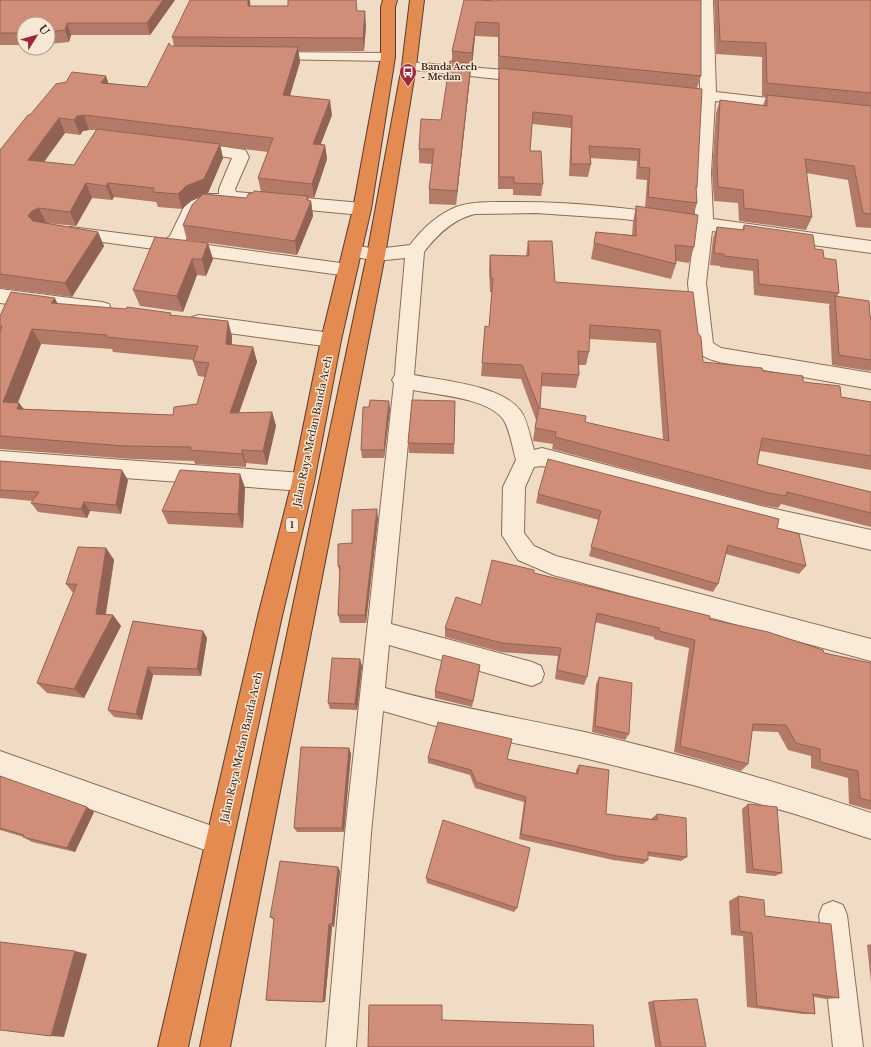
<svg xmlns="http://www.w3.org/2000/svg" width="871" height="1047" font-family="'Libre Baskerville',serif">
	<style>
		.lines { fill: none; stroke-linecap: round; stroke-linejoin: round }
		.minor-casing { stroke: #8c6c59; stroke-width: 2 }
		.highway-casing { stroke: #5a3b2e; stroke-width: 2 }
		.minor { fill: #faead8; fill-rule: evenodd }
		.highway { fill: #e38b51; fill-rule: evenodd }
		.wall { fill: #b37a67; fill-rule: evenodd }
		.shaded-wall { fill: #926354 }
		.building { fill: #d08e78; stroke: #926354; fill-rule: evenodd }
		.labels { text-anchor: middle; stroke-width: 3; stroke-linejoin: round; paint-order: stroke }
		.far-poi-label { font-size: 9px; font-weight: bold; fill: #3b271e; stroke: #f7e7d4; text-anchor: start }
		.shield { fill: #f7e7d4; stroke: #736155; stroke-width: 1 }
		.shield-label { font-size: 9px; font-weight: bold; fill: #3b271e }
		.street-label { font-size: 10px; fill: #3b271e; stroke: #f7e7d4 }
	</style>
	<rect width="100%" height="100%" fill="#f0dcc4"/>
	<g class="lines">
		<g class="minor-casing">
			<path id="minor" d="M699 0H713L716 92 794 101 800 103 802 106 800 109 794 111 715 101 711 173 713 219 871 241V253L712 231 706 283 713 343 721 348 871 373V389L719 362C708 359 700 356 694 346L688 283 695 229 624 219 536 213 475 214C453 219 437 235 424 252L414 375C445 381 500 385 520 410 528 420 530 438 534 450L542 448 761 506 871 530V550L761 524 542 466 534 467 525 487 524 533 534 546 556 556 871 639V661L553 575 518 560 502 535 503 487 516 460C513 449 509 427 503 419 487 398 438 395 413 390L391 624 532 662 541 666 544 674 541 682 532 686 389 645 385 688C449 706 515 717 580 731 678 753 775 781 871 813V839L795 814 693 785 580 757 439 727 383 711 371 833 356 1047H326L345 833 394 383 392 380 395 375 396 360 405 258 376 261 347 255 344 251 347 247 353 245 376 249 410 245C422 229 437 215 456 207 473 201 492 202 510 202 572 201 634 209 695 217V173L700 99 690 97 687 94 690 91 700 90Z
				M270 52 388 53 393 54 395 57 393 60 388 61 265 59 263 56 265 53Z
				M409 62 527 72 532 74 535 77 532 80 527 82 404 69 402 66 404 63Z
				M192 142 245 150 249 157 235 189 236 192 362 203 368 205 371 209 368 213 362 215 232 203 223 199 221 202 199 210 185 242 348 264 354 265 357 270 354 275 348 276 180 253 173 250 169 251 65 237 62 233 65 229 71 227 166 239 170 236 186 203 209 194H219V189L232 158 186 151 184 147 186 143Z
				M0 289 102 302 109 304 111 309 109 314 102 316 0 303Z
				M199 315 331 333 338 335 341 340 338 345 331 347 199 329 192 327 190 322 192 317Z
				M0 451 303 473 311 476 314 482 311 488 303 491 0 469Z
				M0 751 229 832 232 842 229 852 219 855 0 777Z
				M833 901 843 905 847 915 863 1047H833L819 915 823 905Z"/>
		</g>
		<g class="highway-casing">
			<path id="highway" d="M383 0H397L395 7V57L371 209 341 340 314 482 282 616 188 1047H158L258 616 292 482 321 340 353 209 381 57V7Z
				M410 0H424L416 66 385 255 230 1047H200L367 255 402 66Z"/>
		</g>
		<use href="#minor" class="minor"/>
		<use href="#highway" class="highway"/>
	</g>
	<path class="wall" d="M0 0H175L150 35H71L69 42 48 44V24H24V45H0Z
		M250 0V6L357 11 366 25 364 51H298L300 62 290 95 332 115 321 144 325 145 327 159 314 198H308L309 201H311L313 216 297 255 187 240 183 225 201 196 191 201 182 209 158 207 156 202 114 197 112 200 92 198 76 226 46 223H45L98 232 104 246 72 297 0 288V150L30 115 106 76 108 83 147 87 171 46H174L172 37ZM89 130H96L74 165 44 162 65 133 80 135 83 131ZM220 146 268 152 258 178 261 192 253 193 246 198 205 194 208 193 223 158Z
		M478 0 497 1V0H701V76L697 88V187L696 190 697 203 694 214V247L689 263 676 261V264L671 279 591 259 596 232 632 235 633 222 636 206 645 208 647 180 636 179 637 161 590 158 591 164 588 177 569 176 571 128 532 124 530 151 543 184 541 196 513 195V189H498V81L499 69H498V37L475 36 472 67H471L470 78 456 205 429 204V189L432 164 419 163V149L441 120 452 61V51Z
		M714 0H871V228L856 227 848 180 806 173 812 217 806 230 739 221 738 203 714 201 712 173 716 113 720 100 763 105 766 97 762 96V57L716 54Z
		M744 225 815 249 824 258 839 293 837 296 871 317V370L870 371 832 365 829 306 830 304 754 295 753 271 720 267V266L710 265 713 238 717 227 742 230Z
		M155 237 213 259 206 276 197 275 183 312 140 306 133 290Z
		M528 241 555 282 698 333 703 362 763 371 803 382 841 397 871 402V470L760 451 757 464 871 492V527L781 504 778 508 761 505 552 449 553 444 533 441 536 420 521 379 481 376 485 326 489 327 492 292H490L489 269 490 255 526 256ZM589 339 656 343 663 440 585 422 540 408 541 386 576 388 579 375V365H586L589 352Z
		M58 304 172 316 232 336V345L253 347 257 362 239 413 272 412 276 426 267 465 246 463V467L195 464 194 461 132 459 0 449V316ZM41 344 112 349 113 352 193 360V361L198 376 205 377 197 404 173 415 24 409 19 403H18Z
		M455 401 454 454 409 453 408 443Z
		M390 409 384 458H362L361 450Z
		M0 461 128 480 121 514 90 511 87 518 38 512 31 503 33 501 0 498Z
		M240 474 245 488 243 528 168 524 162 511Z
		M538 494 777 528 806 566 799 574 726 554 718 584 713 592 589 556 599 520 536 503Z
		M378 518 366 623H340L338 615 340 574 338 566 352 543Z
		M106 548 114 560 106 614 113 615 121 626 84 698 47 693 37 683 73 593 66 584Z
		M534 573 709 619 824 653 871 663V810L849 804 848 778 811 768V756L788 750 778 732 752 731 748 764 741 771 674 752 689 648 654 639V637L595 622 587 677 584 685 555 679 558 656 501 652 445 637V628L481 605Z
		M133 621 203 631 207 638 201 676 153 675 142 720 114 717 108 710Z
		M480 665 479 672 472 707 435 698V691Z
		M362 666 357 710 330 709 328 703Z
		M599 677 629 734 625 740 592 732 596 684Z
		M349 748 351 754 344 832H297L294 828Z
		M428 758 507 759 576 774V770L579 765 606 814 652 820V818L657 814 687 857 681 861 648 856V860L643 864 613 860 519 839 524 802 475 788 470 775 428 763Z
		M0 776 94 812 75 852 32 842 23 837H24L0 830Z
		M748 804 782 873 775 876 746 873 742 809Z
		M340 871 334 927H332L325 1002 269 1001 266 1000 274 920 270 917Z
		M426 878 517 908 514 912 427 883Z
		M738 896 765 916 839 998 826 999 814 997 815 1014H803L747 1007 743 936 731 935 729 901Z
		M871 944V983L867 945Z
		M653 1001 706 1047H655L648 1002Z"/>
	<path class="shaded-wall" d="M163 0H175L150 35 147 23Z
		M248 0H250L251 20 248 6Z
		M365 11 366 25 364 51 363 38Z
		M476 22 475 36 472 67V53Z
		M67 23 71 35 69 42 65 30Z
		M298 47 300 62 286 109 283 95Z
		M471 63 470 78 456 205 457 191Z
		M106 76 111 91 101 83Z
		M330 100 332 115 315 158 313 144Z
		M84 115 89 130 83 131 80 135 74 120 77 116Z
		M59 118 65 133 35 174 28 160Z
		M220 144 223 158 208 193 191 201 182 209 178 194Z
		M325 145 327 159 314 198 312 184Z
		M86 183 92 198 76 226 70 212Z
		M108 183 114 197 112 200 106 186Z
		M308 196 309 205 311 201 313 216 297 255 295 241Z
		M39 208 46 223 39 225 36 230 28 216 32 211Z
		M98 232 104 246 72 297 65 283Z
		M208 243 213 259 206 276 202 259Z
		M192 259 197 275 183 312 177 296Z
		M55 298 62 313 51 303Z
		M228 321 232 336 231 359 226 344Z
		M32 329 41 344 12 416 3 402Z
		M253 347 257 362 234 427 230 413Z
		M389 401 390 409 384 458V450Z
		M19 403 29 417 17 409Z
		M272 412 276 426 267 465 263 451Z
		M242 450 246 463V467L242 454Z
		M122 470 128 480 121 514 116 505Z
		M240 474 245 488 243 528 238 514Z
		M84 502 90 511 87 518 81 509Z
		M377 509 378 518 366 623 365 615Z
		M106 548 114 560 104 624 96 614Z
		M113 615 121 626 84 698 74 689Z
		M203 631 207 638 201 676 197 669Z
		M360 659 362 666 357 710 355 704Z
		M480 665 479 672 472 707 473 701Z
		M148 667 153 675 142 720 136 714Z
		M349 748 351 754 344 832 342 828Z
		M87 807 94 812 75 852 67 848Z
		M338 867 340 871 334 927 332 924Z
		M329 924 332 927 325 1002H323Z
		M75 951 87 954 64 1037 51 1036Z"/>
	<path class="building" d="M0 0H163L147 23H67L65 30 48 32V24H24V33H0Z
		M190 0H248V6H288V0H356L357 11H365L363 38 172 37Z
		M464 0H478L497 1V0H701V76L499 56V23L476 22 472 53 452 51Z
		M718 0H871V93L767 83 766 43 720 41Z
		M169 43 171 46 298 47 283 95 330 100 313 144 325 145 312 184 258 178 273 138 84 115 77 116 74 120 59 118 28 160 74 165 97 129 220 144 204 179 186 186 178 194 153 192 154 188 108 183 106 186 86 183 70 212 39 208 32 211 28 216 33 221 98 232 65 283 0 274V150L28 115H30L56 84 66 82 72 72 106 76 101 83 147 87Z
		M450 61 471 63 457 191 429 189 434 149H419L421 119 441 120Z
		M499 68 702 89 697 187 696 186 697 203 648 197 650 168 639 167 640 149 589 146 591 164H571L572 116 533 112 530 151H541L543 184 514 183V177H499Z
		M767 95 871 106V214L863 213 854 166 805 159 812 217 744 208 743 190 718 187 717 160 720 100 767 106Z
		M254 191 308 196 307 200 311 201 295 241 183 225 192 205 203 194 246 198 249 193H253Z
		M636 206 698 215 694 247 675 245 676 264 594 243 596 232 636 236Z
		M744 225 813 235 815 249 823 250 824 258 836 260 839 293 759 284 758 260 724 256V254L714 253 717 227 744 230Z
		M155 237 208 243 202 259H192L177 296 133 290Z
		M528 241H552L555 282 693 292 698 333 701 337 703 362 762 368 763 371 803 376V382L840 386 841 397 871 402V456L762 438 757 464 871 492V513L787 492 786 496 769 493 555 437 556 432 535 428 539 408 522 365 482 363 485 326 489 327 493 278H491L490 255 529 256ZM590 325 660 330 669 441 585 422 586 416 540 408 542 373 579 375 578 351 589 352Z
		M11 292 55 298 51 303 126 309 127 307 171 313 170 315 228 321 226 344 253 347 230 413 272 412 263 451 242 450V454L190 450 191 447 124 446 0 436V332L2 326H0V316ZM32 329 107 335 106 337 198 346 193 361 209 363 197 404 174 407 173 415 17 409 19 403 3 402Z
		M835 296 869 301 870 317H871V360L839 355Z
		M370 400 389 401 384 450H361L363 407H369Z
		M412 400 455 401 454 444 408 443Z
		M548 459 779 519 777 528 799 534 806 566 728 545 718 584 591 547 601 511 538 494Z
		M0 461 122 470 116 505 84 502 81 509 31 503 39 492 0 490Z
		M180 470 240 474 238 514 162 511Z
		M377 509 365 615H338L340 566H338V544L352 543V510Z
		M78 547 106 548 96 614 113 615 74 689 37 683 77 584H66Z
		M492 560 534 570V573L710 616 709 619 768 632 823 650 824 653 871 663V801L860 798 858 771 820 762V749L796 743 786 725 753 724 748 764 680 746 695 640 659 631V628L597 613 587 677 557 670 561 648 502 643 445 628 456 597 481 605Z
		M133 621 203 631 197 669 148 667 136 714 108 710Z
		M443 655 480 665 473 701 435 691Z
		M332 658 360 659 355 704 328 703Z
		M599 677 632 683 629 734 595 726Z
		M438 722 512 739 507 759 578 774 579 765 609 770 606 814 657 820V814L686 818 687 857 648 852V860L617 856 521 834 526 797 476 782 471 770 428 758Z
		M301 747 349 748 342 828H294Z
		M0 776 87 807 67 848 23 837 24 835 0 828Z
		M748 804 777 807 782 873 753 869Z
		M443 820 530 848 517 908 426 878Z
		M280 861 338 867 332 924H329L323 1002 266 1000 274 918 270 917Z
		M738 896 764 900 765 916 831 924 839 998 813 994 815 1014 757 1006 752 933 740 931Z
		M0 942 75 951 51 1036 0 1030Z
		M697 999 706 1047H661L653 1001Z
		M369 1005H442V1020L593 1025 594 1047H368Z"/>
	<defs>
		<g id="bus-pin" transform="scale(0.9)"><path d="M0 17L-7.5 6A9.5 9.5 0 1 1 7.5 6Z" fill="#9e263a" stroke="#f7e7d4"/><path d="M-5-6H5V4H4V6H2V4H-2V6H-4V4H-5ZM-3.5-4V0h7V-4ZM-3.5 1.2v1.5H-2V1.2ZM2 1.2v1.5H3.5V1.2Z" fill="#fff"/></g>
	</defs>
	<g fill-rule="evenodd">
		<use href="#bus-pin" x="408" y="72"/>
	</g>
	<g class="labels">
		<g class="far-poi-label">
			<text x="421" y="70">Banda Aceh<tspan x="421" dy="10">- Medan</tspan></text>
		</g>
		<rect class="shield" x="286" y="518" width="12" height="14" rx="3"/>
		<g class="shield-label">
			<text x="292" y="528">1</text>
		</g>
		<g class="street-label">
			<text transform="translate(312 431) rotate(-78)" y="4">Jalan Raya Medan Banda Aceh</text>
			<text transform="translate(241 747) rotate(-77)" y="4">Jalan Raya Medan Banda Aceh</text>
		</g>
	</g>
	<g transform="translate(36 36) rotate(53)"><circle r="19" fill="#f7e7d4" stroke="#ac9a8b"/>
	<path d="M0-3L7 15L0 10L-7 15Z" fill="#9e263a"/>
	<text y="-6" font-size="11" font-weight="bold" text-anchor="middle" fill="#3b271e">U</text>
	</g>
</svg>
